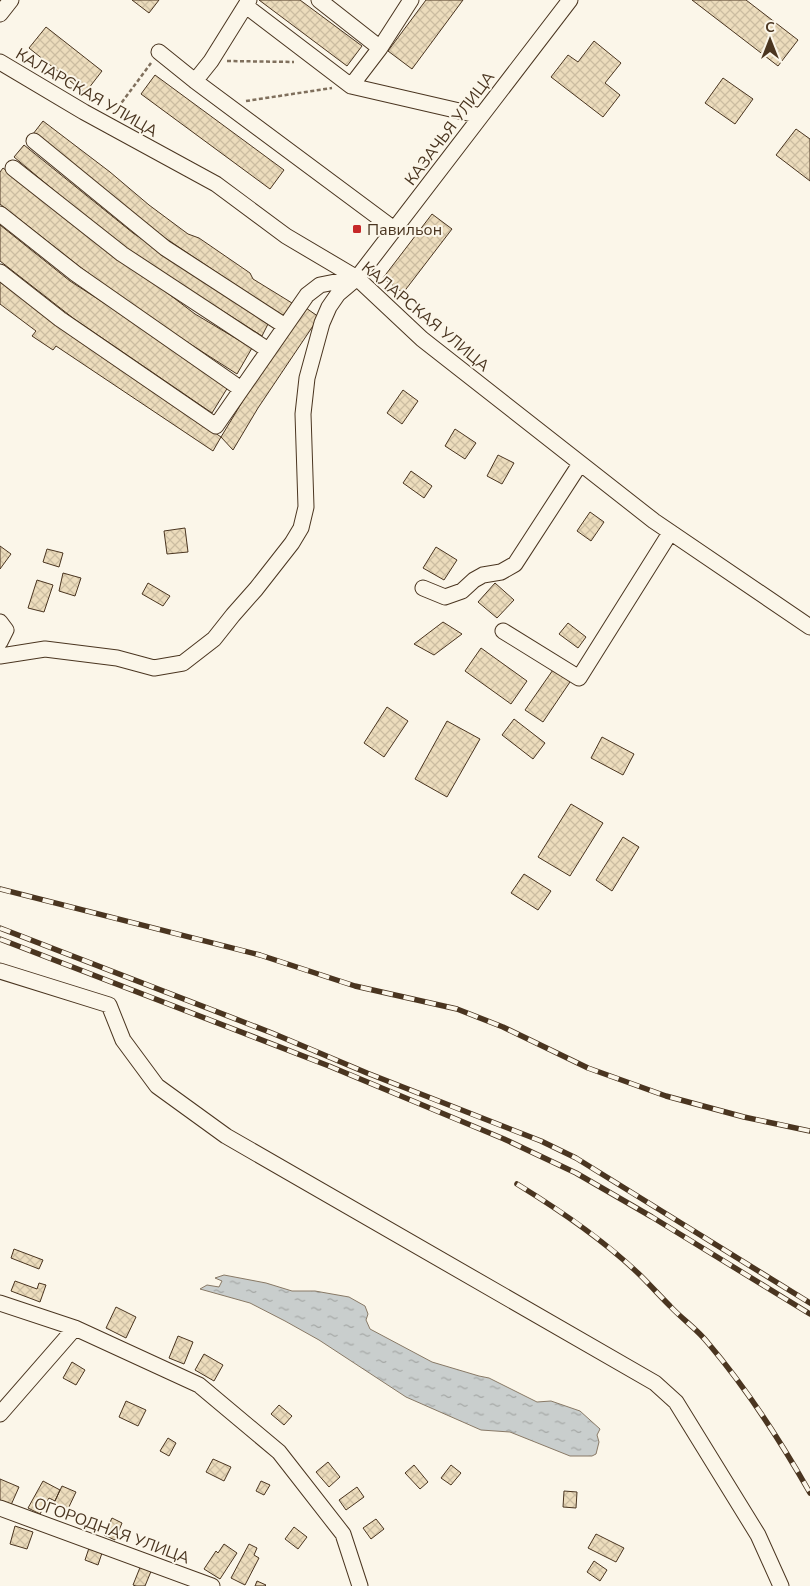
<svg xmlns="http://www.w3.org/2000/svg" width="810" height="1586" font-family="'Nunito Sans',sans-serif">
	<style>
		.water { fill: url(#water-ripples); stroke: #887966 }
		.building { fill: url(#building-cross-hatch); stroke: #4a3520 }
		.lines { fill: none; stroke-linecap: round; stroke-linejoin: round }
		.minor-casing { stroke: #4a3520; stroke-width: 17 }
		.path { stroke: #7f6f5c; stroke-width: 2.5; stroke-dasharray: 4 2.5; stroke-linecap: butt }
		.minor { stroke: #fbf6e9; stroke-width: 15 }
		.rail-casing { stroke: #4a3520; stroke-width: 5.5 }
		.rail { stroke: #fbf6e9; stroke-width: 4; stroke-dasharray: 11; stroke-linecap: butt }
		.poi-dot { fill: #c62828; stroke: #fbf6e9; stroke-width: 2 }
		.labels { text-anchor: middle; stroke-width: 4; stroke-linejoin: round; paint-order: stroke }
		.street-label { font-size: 16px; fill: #4a3520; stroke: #fbf6e9 }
		.poi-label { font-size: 16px; fill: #4a3520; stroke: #fbf6e9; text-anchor: start }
	</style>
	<defs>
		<pattern id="water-ripples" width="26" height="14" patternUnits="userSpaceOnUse" patternTransform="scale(1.25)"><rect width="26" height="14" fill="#c9cecd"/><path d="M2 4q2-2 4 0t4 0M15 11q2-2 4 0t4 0" fill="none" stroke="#a5a8a6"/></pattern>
		<pattern id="building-cross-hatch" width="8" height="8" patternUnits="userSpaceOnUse" patternTransform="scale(1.25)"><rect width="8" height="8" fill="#ecdcbc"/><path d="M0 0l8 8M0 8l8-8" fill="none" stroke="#ccbda1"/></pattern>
	</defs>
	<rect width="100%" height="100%" fill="#fbf6e9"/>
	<path class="water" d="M224 1275 266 1283 292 1291H315L349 1297 365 1306 368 1314 366 1320 370 1329 432 1362 479 1376 489 1378 537 1402 551 1401 580 1411 600 1429 597 1435 599 1442 596 1454 592 1456H570L510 1432 481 1430 406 1397 319 1340 285 1321 250 1303 200 1289 207 1285 219 1287 222 1281 215 1278Z"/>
	<path class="building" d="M132 0H159L149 13Z
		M259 0H300L362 46 347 66Z
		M426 0H463L412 69 388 51Z
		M692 0H746L798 40 778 66Z
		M46 27 102 71 85 93 29 48Z
		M594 41 621 63 605 83 620 95 603 117 551 77 568 55 578 62Z
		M155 75 284 170 270 189 141 94Z
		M723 78 753 99 735 124 705 103Z
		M43 121 110 172 149 205 188 234 199 238 250 273 253 279 292 303 284 317 165 238 33 134Z
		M796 129 810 139V181L776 155Z
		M24 145 133 233 269 322 262 336 122 247 14 157Z
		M3 168 195 314 252 348 237 374 148 317 80 267 0 204V172Z
		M432 214 452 229 403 293 383 278Z
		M0 225 70 281 155 336 228 387 212 413 73 318 0 261Z
		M0 282 53 322 221 437 213 451 56 346 53 350 32 336 36 331 0 304Z
		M306 308 319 317 258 408 233 450 221 437 250 389Z
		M403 390 418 401 402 424 387 413Z
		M455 429 476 443 465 459 445 446Z
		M498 455 514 463 502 484 487 476Z
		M411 471 432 486 424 498 403 483Z
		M590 512 604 522 591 541 577 531Z
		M185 528 188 552 167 554 164 531Z
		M0 546 11 554 0 569Z
		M436 547 457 560 444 580 423 568Z
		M47 549 63 553 59 567 43 562Z
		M63 573 81 578 75 596 59 591Z
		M37 580 53 585 44 612 28 608Z
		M148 583 170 596 163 606 142 594Z
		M495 583 514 600 497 618 478 602Z
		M443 622 462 634 434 655 414 644Z
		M568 623 586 637 578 648 559 634Z
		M481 648 527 681 511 704 465 671Z
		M555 667 572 679 543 722 525 710Z
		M387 707 408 721 384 757 364 743Z
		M514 719 545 743 533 759 502 735Z
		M447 721 480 739 447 797 415 779Z
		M602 737 634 754 623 775 591 758Z
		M571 804 603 823 570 876 538 857Z
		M623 837 639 847 612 891 596 880Z
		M524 874 551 891 538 910 511 893Z
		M14 1249 43 1260 39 1269 11 1258Z
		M15 1281 37 1289 39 1283 46 1285 40 1302 11 1291Z
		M116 1307 136 1317 126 1338 106 1328Z
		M178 1336 193 1342 184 1364 169 1358Z
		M204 1354 223 1365 214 1381 195 1370Z
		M72 1362 85 1370 76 1385 63 1378Z
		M126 1401 146 1410 138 1426 119 1417Z
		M279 1405 292 1416 284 1425 271 1414Z
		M168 1438 176 1443 169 1456 160 1451Z
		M213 1459 231 1467 224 1481 206 1472Z
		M328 1462 340 1477 329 1487 316 1472Z
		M414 1465 428 1482 420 1489 405 1473Z
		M451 1465 461 1473 451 1485 441 1478Z
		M0 1479 19 1487 11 1505 0 1501Z
		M43 1481 60 1490 55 1501 49 1498 40 1514 28 1508Z
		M261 1481 270 1485 264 1495 256 1491Z
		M62 1486 76 1492 67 1511 53 1505Z
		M357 1487 364 1497 346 1510 339 1500Z
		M564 1491 577 1492 576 1508 563 1507Z
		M112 1518 122 1523 115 1540 104 1535Z
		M376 1519 384 1529 371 1539 363 1528Z
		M15 1526 33 1532 27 1549 10 1544Z
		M294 1527 307 1537 298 1549 285 1539Z
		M596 1534 624 1548 616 1562 588 1548Z
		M224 1544 237 1553 220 1579 204 1569 216 1551 218 1553Z
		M249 1544 257 1548 254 1555 259 1558 245 1585 231 1578Z
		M89 1548 102 1553 98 1565 85 1560Z
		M594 1561 607 1570 600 1581 587 1572Z
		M141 1565 152 1569 145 1586H136L133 1585Z
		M257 1581 266 1585 265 1586H255Z"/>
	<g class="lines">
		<g class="minor-casing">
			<path id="minor" d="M319 0 380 48 351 86
				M246 6 351 86 481 116
				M0 14 11 0
				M380 48 411 0
				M159 52 195 81 394 229
				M0 62 84 112 216 184 286 236 357 278 422 339 654 521 810 627
				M195 81 211 61 249 0
				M34 141 165 248 285 326
				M13 168 122 254 268 350
				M0 214 76 274 241 389
				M0 272 60 319 216 426 307 295 320 285 355 278
				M423 588 445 597 462 591 474 580 483 575 501 572 515 564 580 464
				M0 622 6 630 0 642
				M503 631 579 678 670 533
				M0 656 45 649 117 658 154 668 183 663 214 639 233 615 256 589 292 543 301 528 306 507 303 414 307 378 322 323 329 307 338 294 357 278 570 0
				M0 971 109 1005 123 1040 157 1086 226 1136 655 1383 676 1402 758 1535 781 1586
				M0 1303 75 1328 199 1385 279 1452 343 1534 360 1586
				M0 1414 75 1328
				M0 1508 212 1586"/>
		</g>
		<path class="path" d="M227 61 294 62
			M246 101 332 88
			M114 113 151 63"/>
		<use href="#minor" class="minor"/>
		<g class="rail-casing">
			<path id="rail" d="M0 889 260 955 355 986 457 1009 503 1027 588 1068 666 1096 744 1117 810 1131
				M0 928 272 1033 367 1073 541 1141 576 1158 810 1303
				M0 939 329 1066 504 1139 576 1173 652 1217 810 1314
				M517 1184C561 1211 604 1240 641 1276 651 1286 660 1296 670 1306 682 1319 697 1329 708 1343 747 1389 780 1440 810 1493"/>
		</g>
		<use href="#rail" class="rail"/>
	</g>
	<rect class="poi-dot" x="352" y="224" width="10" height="10" rx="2.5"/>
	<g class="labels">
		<g class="street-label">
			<text transform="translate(87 92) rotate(30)" y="6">КАЛАРСКАЯ УЛИЦА</text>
			<text transform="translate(449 128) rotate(-53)" y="6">КАЗАЧЬЯ УЛИЦА</text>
			<text transform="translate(426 316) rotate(40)" y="6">КАЛАРСКАЯ УЛИЦА</text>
			<text transform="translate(112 1530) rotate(20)" y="6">ОГОРОДНАЯ УЛИЦА</text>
		</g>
		<g class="poi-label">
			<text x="367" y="235">Павильон</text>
		</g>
	</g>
	<g transform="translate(770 40)" stroke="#fbf6e9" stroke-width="4" paint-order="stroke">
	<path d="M0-4L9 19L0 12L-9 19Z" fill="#4a3520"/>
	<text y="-8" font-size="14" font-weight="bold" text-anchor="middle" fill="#4a3520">С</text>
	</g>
</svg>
